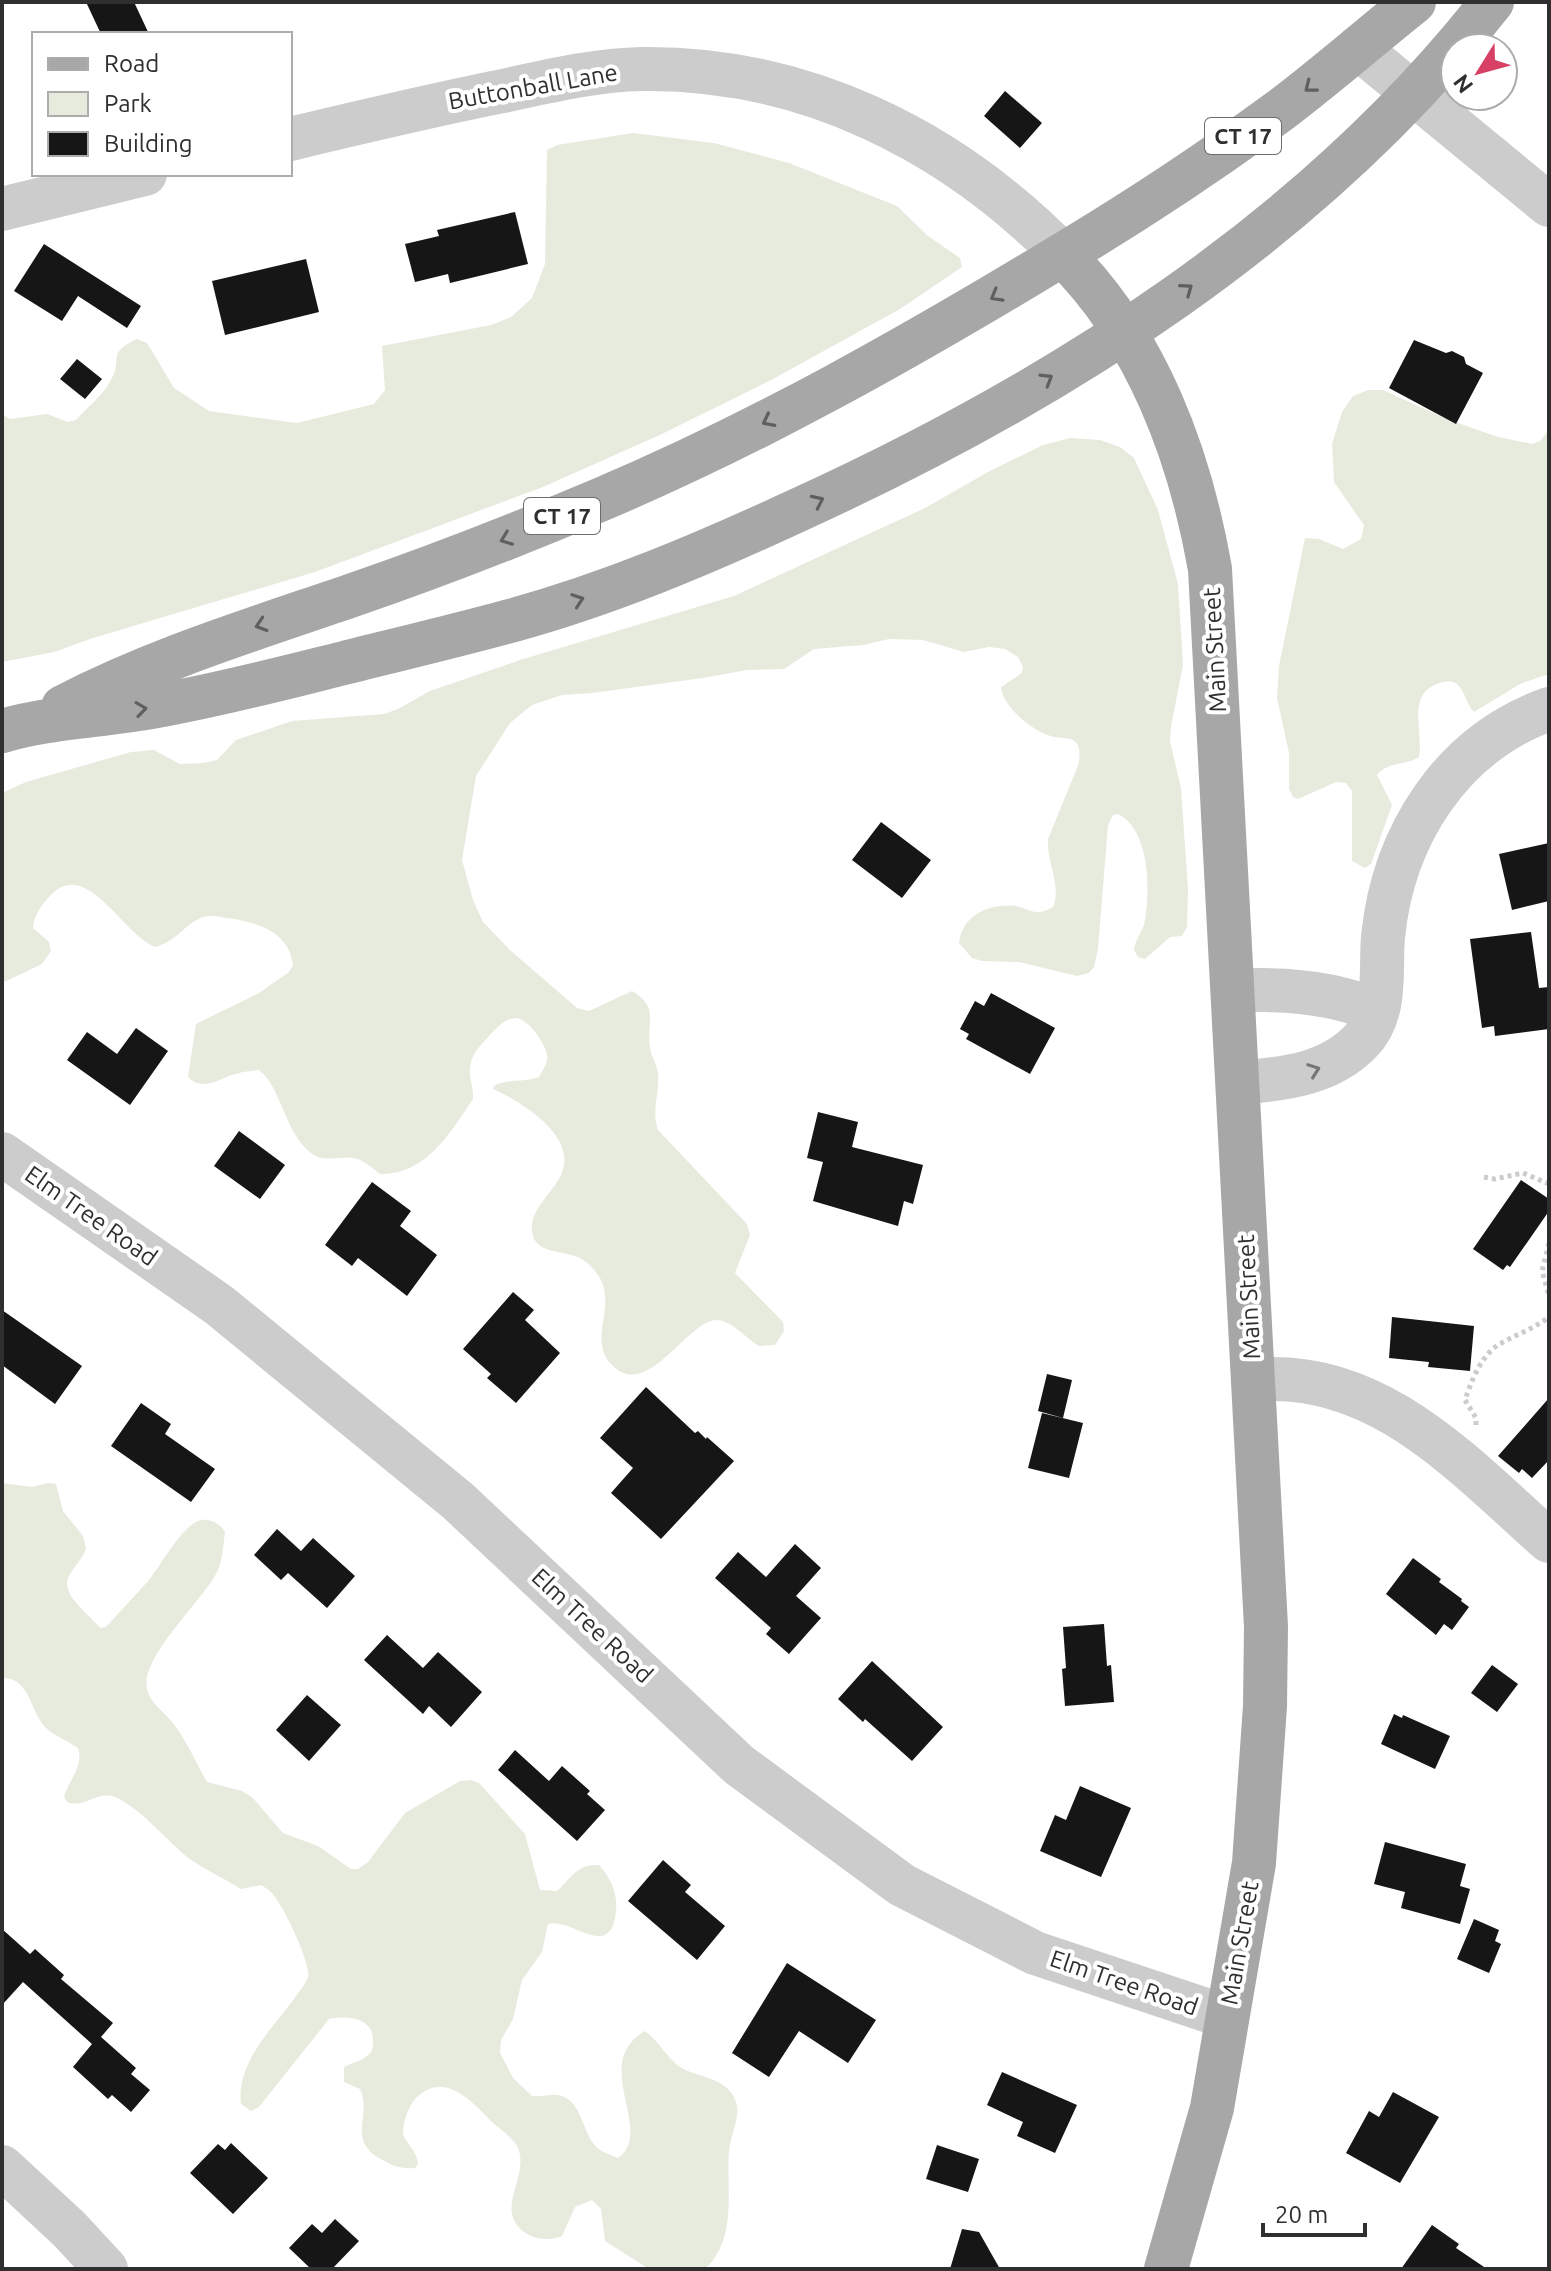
<svg xmlns="http://www.w3.org/2000/svg" width="1551" height="2271" font-family="Ubuntu,sans-serif">
	<style>
		.green { fill: #e7ebde }
		.building { fill: #161616 }
		.lines { fill: none; stroke-linecap: round; stroke-linejoin: round }
		.path { stroke: #ccc; stroke-width: 5; stroke-dasharray: 4 4; stroke-linecap: butt }
		.minor { stroke: #ccc; stroke-width: 44 }
		.major { stroke: #a7a7a7; stroke-width: 44 }
		.oneway { stroke: #5f5f5f }
		.oneway2 { stroke: #767676 }
		.labels { text-anchor: middle; stroke-width: 8; stroke-linejoin: round; paint-order: stroke }
		.shield { fill: #fff; stroke: #6d6d6d; stroke-width: 2 }
		.shield-label { font-size: 22px; font-weight: bold; fill: #2f2f2f }
		.street-label { font-size: 24px; fill: #2f2f2f; stroke: #fff }
	</style>
	<rect width="100%" height="100%" fill="#fff"/>
	<path class="green" d="M633 133 714 143 789 163 897 206 928 236 960 258 962 267 900 309 773 379 662 434 543 487 315 572 93 638 54 652 2 662V414L10 419 47 414 68 422 76 420C87 408 103 395 111 380 124 358 105 354 137 339L147 343 174 388 209 411 297 423 374 404 385 390 382 346 491 325 511 317 532 298 545 264 547 150 557 145Z
		M1368 390H1383L1447 419 1498 437 1532 444 1540 441 1549 430V674L1520 684 1474 712C1466 704 1465 691 1458 685 1453 680 1445 681 1440 683 1405 693 1424 733 1419 757 1405 766 1388 761 1377 775L1392 805 1371 864 1365 868 1352 861V791L1346 783 1336 782 1298 799 1293 797 1289 789V753L1277 698 1279 666 1305 538 1319 539 1343 549 1361 539 1364 525 1334 482 1332 444 1342 412 1353 396Z
		M1070 438 1100 440 1120 447 1134 458 1158 510 1178 584 1183 665 1171 727 1170 741 1181 788 1188 889 1187 927 1182 936 1170 937 1145 959 1138 957 1134 950C1135 939 1143 932 1145 920 1150 889 1150 830 1118 814L1113 815 1108 825 1098 949 1094 967 1089 973 1077 976 1019 962 982 961 972 958 959 943C962 915 990 903 1016 906 1024 908 1033 913 1041 912 1045 911 1049 909 1053 907 1062 886 1046 861 1048 839L1079 763C1079 756 1081 750 1077 744 1072 736 1062 739 1054 737 1035 733 1003 708 1001 687L1022 673 1023 667 1018 657 1005 649 989 647 964 652 923 640 889 639 863 645 814 649 784 669 747 670 703 678 592 693 562 695 532 705 510 723 476 776 462 860 473 900 483 922 510 950 577 1008 589 1011 632 991C660 1007 646 1023 650 1048 651 1056 657 1064 658 1073 660 1093 651 1110 658 1130L747 1224 750 1235 735 1273 783 1322 784 1331 775 1345 759 1346C747 1339 732 1321 718 1320 686 1319 647 1405 610 1363 588 1338 618 1304 598 1275 592 1267 585 1259 575 1256 562 1251 538 1253 533 1236 526 1213 550 1196 560 1177 581 1138 522 1102 493 1089L494 1086C508 1078 524 1083 539 1077 542 1071 549 1062 547 1054 544 1042 528 1018 515 1018 504 1019 496 1029 489 1036 482 1044 474 1051 471 1062 467 1074 474 1086 473 1099 451 1132 426 1175 380 1174 372 1168 364 1160 354 1158 340 1156 323 1163 311 1153 284 1132 282 1088 259 1070 253 1071 245 1071 239 1073 221 1077 204 1093 188 1077L196 1024 259 993 289 972 293 965C289 931 256 922 227 918 222 918 214 915 209 916 188 918 178 942 155 947 123 935 86 856 50 896 41 905 34 916 33 928L49 942 51 951 42 964 2 983V793L26 782 131 752 154 750 180 764 204 763 217 760 236 740 292 721 384 714 398 709 430 691 520 660 734 596 925 508 988 472 1043 445Z
		M2 1483 32 1487 48 1483 56 1484 63 1511 83 1536 86 1548C83 1559 74 1566 69 1576 59 1594 89 1614 100 1628L106 1627C120 1611 135 1596 149 1580 161 1565 181 1528 198 1521 208 1517 220 1523 225 1532 223 1546 223 1561 216 1574 201 1602 140 1658 147 1689 150 1703 164 1712 173 1723 187 1741 196 1763 207 1782L242 1791 252 1797 283 1833 318 1846 351 1869H358L368 1862 405 1813 460 1781 471 1780 479 1783 525 1834 540 1890 557 1891C572 1878 576 1864 599 1865 611 1878 618 1894 616 1911 611 1963 572 1917 548 1924L542 1952 522 1980 513 2019 501 2040 500 2053 513 2078 532 2096C541 2097 550 2094 558 2095 584 2099 581 2137 600 2150 604 2153 612 2155 618 2158 656 2132 589 2063 645 2031 659 2041 666 2057 680 2067 698 2078 728 2077 736 2102 741 2117 730 2136 729 2151 726 2190 738 2238 705 2269H649L605 2241 601 2209 592 2200 575 2207 562 2236C545 2243 523 2238 514 2220 504 2199 528 2172 518 2148 513 2138 501 2130 492 2122 471 2101 445 2070 416 2098 409 2105 403 2122 403 2132 404 2143 417 2149 418 2164L415 2168C399 2169 393 2166 379 2158 347 2139 372 2115 360 2089L344 2082V2067C352 2063 362 2061 368 2055 372 2052 373 2049 373 2043 375 2018 348 2015 329 2019L259 2107 251 2111 241 2104C235 2056 286 2017 308 1978 312 1964 282 1903 271 1892 268 1889 264 1887 261 1885L241 1889C224 1878 203 1869 187 1857 164 1838 143 1810 115 1797 98 1790 83 1809 67 1802L64 1797C69 1779 84 1767 78 1748 67 1740 54 1736 46 1728 30 1712 30 1677 2 1678Z"/>
	<path class="building" d="M86 2H134L149 34H101Z
		M1005 91 1042 123 1020 148 984 116Z
		M515 212 528 264 450 283 448 274 415 282 405 244 439 236 437 230Z
		M44 244 141 306 127 328 78 296 62 321 14 291Z
		M306 259 319 312 225 335 212 281Z
		M1414 340 1446 353 1452 351 1464 357 1466 364 1483 373 1456 424 1389 388Z
		M77 359 102 379 85 399 60 379Z
		M881 822 931 860 902 898 852 860Z
		M1549 843V901L1512 910 1499 854Z
		M1531 932 1539 988 1549 987V1029L1495 1036 1494 1026 1482 1028 1470 939Z
		M991 993 1055 1028 1030 1074 966 1039 969 1034 960 1029 975 1001 984 1006Z
		M136 1028 168 1051 130 1105 67 1060 87 1032 117 1054Z
		M818 1112 858 1122 852 1147 923 1165 913 1204 904 1201 898 1226 813 1201 823 1162 807 1158Z
		M239 1131 285 1165 260 1199 214 1166Z
		M1521 1180 1549 1199V1211L1510 1267 1507 1265 1503 1270 1473 1249Z
		M372 1182 411 1211 400 1226 437 1255 407 1296 358 1258 352 1266 325 1245Z
		M513 1292 534 1310 525 1320 560 1353 516 1403 487 1378 491 1374 463 1349Z
		M2 1310 82 1366 55 1404 2 1365Z
		M1392 1317 1474 1326 1470 1371 1428 1367 1429 1362 1389 1358Z
		M1047 1374 1072 1380 1063 1418 1038 1411Z
		M646 1387 695 1433 698 1431 706 1439 707 1437 734 1461 661 1539 611 1493 633 1468 600 1438Z
		M1549 1398V1460L1532 1478 1522 1469 1519 1473 1498 1456Z
		M141 1403 171 1424 165 1434 215 1469 191 1502 111 1446Z
		M1042 1413 1083 1423 1069 1478 1028 1468Z
		M277 1529 301 1551 313 1538 355 1576 327 1608 288 1573 281 1580 254 1555Z
		M795 1544 821 1568 796 1596 821 1618 789 1654 766 1634 771 1628 715 1578 738 1552 766 1577Z
		M1413 1558 1441 1579 1439 1582 1462 1599 1461 1601 1469 1607 1452 1630 1444 1624 1436 1635 1386 1594Z
		M1104 1624 1107 1666 1111 1665 1114 1702 1065 1706 1062 1669 1066 1668 1063 1627Z
		M387 1635 423 1668 438 1652 482 1692 451 1727 429 1706 423 1714 364 1660Z
		M872 1661 943 1727 912 1761 865 1719 863 1722 838 1699Z
		M1492 1665 1518 1684 1497 1712 1471 1693Z
		M307 1695 341 1725 309 1761 276 1730Z
		M1394 1714 1402 1718 1403 1715 1450 1736 1435 1769 1381 1744Z
		M515 1750 549 1781 562 1766 590 1791 587 1794 605 1810 577 1841 498 1770Z
		M1080 1786 1131 1808 1101 1877 1040 1851 1055 1815 1066 1820Z
		M1385 1842 1466 1864 1460 1886 1470 1889 1460 1924 1401 1908 1405 1892 1374 1884Z
		M663 1860 691 1885 685 1892 725 1926 697 1960 628 1901Z
		M1474 1919 1499 1930 1495 1941 1501 1944 1489 1973 1457 1959Z
		M2 1929 30 1954 35 1949 64 1975 61 1979 113 2023 101 2037 136 2068 131 2074 150 2090 131 2112 112 2095 108 2099 73 2067 92 2044 23 1982 2 2005Z
		M787 1963 876 2020 848 2063 799 2031 769 2077 732 2053Z
		M1002 2072 1077 2105 1055 2153 1017 2136 1023 2122 987 2105Z
		M1393 2092 1439 2117 1400 2183 1346 2153 1369 2111 1379 2117Z
		M231 2143 268 2178 233 2214 190 2173 218 2144 225 2150Z
		M937 2145 979 2159 968 2192 926 2179Z
		M335 2219 359 2241 332 2269H311L289 2248 312 2224 322 2233Z
		M1432 2225 1459 2244 1456 2248 1487 2269H1401Z
		M962 2229 979 2232 1000 2269H950Z"/>
	<g class="lines">
		<path class="path" d="M1484 1177 1495 1179 1523 1173 1549 1184
			M1549 1243 1542 1271 1549 1296
			M1476 1425V1418L1465 1400C1471 1382 1481 1356 1498 1345 1515 1335 1533 1329 1549 1317"/>
		<path class="minor" d="M1358 48 1549 205
			M290 139C361 122 432 105 503 91 549 81 595 70 642 69 804 67 951 140 1063 255
			M2 209 145 174
			M1233 991C1281 988 1333 992 1377 1011
			M1238 1083C1282 1079 1329 1075 1361 1041 1388 1013 1380 971 1383 937 1393 836 1451 744 1549 709
			M2 1154 219 1305 458 1501 739 1765 902 1885 1035 1953 1227 2017
			M1253 1380C1378 1368 1464 1466 1549 1541
			M2 2167 69 2229 106 2269"/>
		<path class="major" d="M1063 255C1147 338 1190 455 1210 569L1266 1627 1265 1706 1254 1863 1212 2108 1166 2269
			M63 707C156 659 251 630 350 596 435 567 519 534 602 499 760 432 910 347 1057 258 1134 212 1210 162 1282 109 1327 75 1370 37 1414 2
			M2 731C54 716 108 716 162 705 223 694 284 678 344 663 400 649 455 636 510 621 609 594 703 554 796 511 1057 392 1313 231 1492 2"/>
	</g>
	<defs><path id="oneway-chevron" d="M-2-3.5L2.5 0L-2 3.5" fill="none" stroke-width="1.6" stroke-linecap="round" stroke-linejoin="round" transform="scale(2)"/></defs>
	<g class="oneway">
		<use href="#oneway-chevron" transform="translate(1310 87) rotate(142)"/>
		<use href="#oneway-chevron" transform="translate(1187 289) rotate(-36)"/>
		<use href="#oneway-chevron" transform="translate(996 296) rotate(150)"/>
		<use href="#oneway-chevron" transform="translate(1047 379) rotate(-31)"/>
		<use href="#oneway-chevron" transform="translate(768 421) rotate(153)"/>
		<use href="#oneway-chevron" transform="translate(818 501) rotate(-25)"/>
		<use href="#oneway-chevron" transform="translate(506 539) rotate(159)"/>
		<use href="#oneway-chevron" transform="translate(578 600) rotate(-19)"/>
		<use href="#oneway-chevron" transform="translate(261 625) rotate(162)"/>
		<use href="#oneway-chevron" transform="translate(141 709) rotate(-8)"/>
	</g>
	<use class="oneway2" href="#oneway-chevron" transform="translate(1314 1070) rotate(-20)"/>
	<g class="labels">
		<g class="shield">
			<rect x="1205" y="118" width="76" height="36" rx="6"/>
			<rect x="524" y="498" width="76" height="36" rx="6"/>
		</g>
		<g class="shield-label">
			<text x="1243" y="144">CT 17</text>
			<text x="562" y="524">CT 17</text>
		</g>
		<g class="street-label">
			<text transform="translate(533 87) rotate(-10)" y="8">Buttonball Lane</text>
			<text transform="translate(1215 650) rotate(-93)" y="8">Main Street</text>
			<text transform="translate(91 1216) rotate(35)" y="8">Elm Tree Road</text>
			<text transform="translate(1249 1297) rotate(-93)" y="8">Main Street</text>
			<text transform="translate(592 1626) rotate(43)" y="8">Elm Tree Road</text>
			<text transform="translate(1240 1943) rotate(-80)" y="8">Main Street</text>
			<text transform="translate(1124 1983) rotate(19)" y="8">Elm Tree Road</text>
		</g>
	</g>
	<rect width="1551" height="2271" fill="none" stroke="#2f2f2f" stroke-width="8"/>
	<rect x="32" y="32" width="260" height="144" fill="#ffffff" stroke="#acacac" stroke-width="2"/>
	<rect x="48" y="58" width="40" height="12" fill="#a7a7a7" stroke="#acacac" stroke-width="2"/>
	<text x="104" y="72" font-size="24" fill="#2f2f2f">Road</text>
	<rect x="48" y="92" width="40" height="24" fill="#e7ebde" stroke="#acacac" stroke-width="2"/>
	<text x="104" y="112" font-size="24" fill="#2f2f2f">Park</text>
	<rect x="48" y="132" width="40" height="24" fill="#161616" stroke="#acacac" stroke-width="2"/>
	<text x="104" y="152" font-size="24" fill="#2f2f2f">Building</text>
	<g transform="translate(1479 72) rotate(233)"><circle r="38" fill="#ffffff" stroke="#acacac" stroke-width="2"/>
	<path d="M0-6L14 30L0 20L-14 30Z" fill="#d64165"/>
	<text y="-12" font-size="22" font-weight="bold" text-anchor="middle" fill="#2f2f2f">N</text>
	</g>
	<path d="M1263 2223v12h102v-12" fill="none" stroke="#2f2f2f" stroke-width="4"/>
	<text x="1275" y="2223" font-size="24" fill="#2f2f2f" stroke="#ffffff" stroke-width="6" paint-order="stroke">20 m</text>
</svg>
